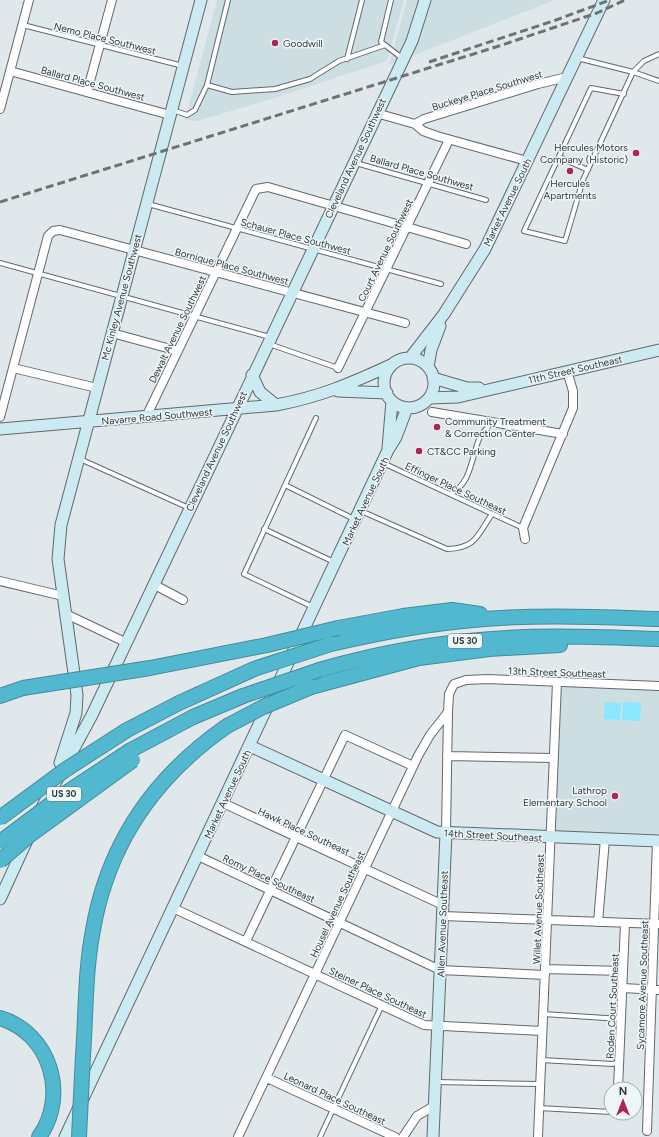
<svg xmlns="http://www.w3.org/2000/svg" width="659" height="1137" font-family="Figtree,sans-serif">
	<style>
		.built { fill: #cddee3 }
		.green { fill: #8ce6fd }
		.lines { fill: none; stroke-linecap: round; stroke-linejoin: round }
		.lane-casing { stroke: #62696b; stroke-width: 6 }
		.street-casing { stroke: #62696b; stroke-width: 10 }
		.secondary-casing { stroke: #62696b; stroke-width: 13 }
		.highway-casing { stroke: #478b9b; stroke-width: 16 }
		.lane { stroke: #fff; stroke-width: 4 }
		.street { stroke: #fff; stroke-width: 8 }
		.secondary { stroke: #cbeaf1; stroke-width: 11 }
		.highway { stroke: #51b8d0; stroke-width: 14 }
		.rail { stroke: #6d7274; stroke-width: 3; stroke-dasharray: 8 4; stroke-linecap: butt }
		.highway-bridge-casing { stroke: #478b9b; stroke-width: 16; stroke-linecap: butt }
		.highway-bridge { stroke: #51b8d0; stroke-width: 14 }
		.poi-dot { fill: #b22256; stroke: #edf6f8; stroke-width: 1.5 }
		.labels { text-anchor: middle; stroke-width: 3; stroke-linejoin: round; paint-order: stroke }
		.shield { fill: #edf6f8; stroke: #6c7172; stroke-width: 1 }
		.shield-label { font-size: 9px; font-weight: bold; fill: #353839 }
		.street-label { font-size: 10px; fill: #353839; stroke: #edf6f8 }
		.poi-label { font-size: 10px; fill: #353839; stroke: #edf6f8; text-anchor: start }
	</style>
	<rect width="100%" height="100%" fill="#e0e8eb"/>
	<path class="built" d="M217 0H404L387 61 262 102 197 121 185 120Z
		M407 0H555L389 65Z
		M557 682 659 686V841L551 837Z"/>
	<path class="green" d="M605 702 621 703 620 720 604 719Z
		M623 702 641 703 640 721 622 720Z"/>
	<g class="lines">
		<g class="lane-casing">
			<path id="lane" d="M391 0 381 42 402 58
				M23 25 183 66
				M659 54 644 61 633 72 659 81
				M577 58 633 72 583 180 565 241 524 231 591 88 624 94
				M347 59 362 0
				M207 85 232 92 275 89 310 79 339 61 385 45
				M173 110 187 115 195 110 207 85 228 0
				M559 157 588 170
				M356 163 486 200
				M148 204 441 284
				M0 263 270 337
				M269 344 338 368
				M80 459 189 508
				M383 463 523 528
				M285 485 354 519
				M450 494C472 484 471 456 480 437 483 432 488 427 492 422
				M361 511 447 549C476 548 477 536 492 514
				M264 529 334 562
				M313 607 244 574 316 418
				M543 1014 621 1019
				M541 1060 613 1064 618 1062
				M436 1082 540 1084
				M539 1108 611 1112
				M320 1137 382 1005"/>
		</g>
		<g class="street-casing">
			<path id="street" d="M10 71 170 115
				M87 92 112 0
				M0 109 29 0
				M376 113 415 124 423 131 437 136 527 161
				M415 124 424 119 538 84 567 77
				M112 333 178 351
				M13 368 97 388
				M338 368 449 140
				M432 412 563 434
				M0 417 48 236 53 231 60 230 405 323
				M146 417 256 189 268 187 466 244
				M525 539 523 528 573 408V391L567 371
				M0 581 63 596
				M153 584 183 600
				M66 614 125 642
				M447 756 554 758
				M223 803 443 905
				M446 833 448 712
				M198 856 440 970 545 975
				M173 908 424 1025 542 1031
				M443 916 659 924
				M598 922 605 839
				M246 941 345 735 413 766
				M545 969 623 971
				M623 988 659 990
				M267 1078 395 1137
				M618 1089 625 923
				M647 1131 657 841
				M238 1137 418 756 430 735 448 712 449 694 454 684 466 680 488 679 659 686
				M403 1137 417 1116 434 1106
				M538 1137 557 682"/>
		</g>
		<g class="secondary-casing">
			<path id="secondary" d="M410 358 444 314 485 249 604 0
				M384 383a25 25 0 1 1 50 0a25 25 0 1 1-50 0Z
				M428 367 431 350 440 326
				M252 375 260 392 276 405
				M433 378 467 388H479
				M338 391 387 393
				M429 398 458 397 659 350
				M0 429 276 405C320 397 352 383 391 365
				M388 448 392 401
				M250 746 437 832 659 841
				M60 763 76 713 77 695 58 559 61 525 201 0
				M39 813 92 715 412 41 425 0
				M0 899 28 838
				M65 1137 388 450 396 437 407 408
				M433 1137 446 833"/>
		</g>
		<g class="highway-casing">
			<path id="highway" d="M338 628 403 616 452 610 480 614
				M331 644C378 633 426 624 474 620 535 614 598 617 659 619
				M150 668 267 645
				M319 670C368 656 417 646 468 641 531 634 595 637 659 639
				M311 687 419 658 489 649 560 645
				M0 696 23 688
				M127 730 179 703 254 669
				M131 750 193 717 243 696
				M0 1018C50 1033 69 1095 39 1137
				M83 1055C86 1014 85 971 93 930 108 843 155 776 227 726"/>
		</g>
		<use href="#lane" class="lane"/>
		<use href="#street" class="street"/>
		<use href="#secondary" class="secondary"/>
		<use href="#highway" class="highway"/>
		<path class="rail" d="M429 62 556 20 610 0
			M0 202 499 46 597 13 625 0"/>
		<g class="highway-bridge-casing">
			<path id="highway-bridge" d="M267 645 338 628
				M254 669 331 644
				M23 688 150 668
				M243 696 319 670
				M227 726 263 707 311 687
				M0 818 65 770 127 730
				M0 842 63 795 131 750
				M0 861 30 835 133 760
				M79 1137 83 1055"/>
		</g>
		<use href="#highway-bridge" class="highway-bridge"/>
	</g>
	<g class="poi-dot">
		<circle cx="275" cy="43" r="4"/>
		<circle cx="636" cy="153" r="4"/>
		<circle cx="570" cy="171" r="4"/>
		<circle cx="437" cy="427" r="4"/>
		<circle cx="419" cy="451" r="4"/>
		<circle cx="615" cy="796" r="4"/>
	</g>
	<g class="labels">
		<g class="shield">
			<rect x="448" y="634" width="34" height="14" rx="3"/>
			<rect x="47" y="787" width="34" height="14" rx="3"/>
		</g>
		<g class="shield-label">
			<text x="465" y="644">US 30</text>
			<text x="64" y="797">US 30</text>
		</g>
		<g class="street-label">
			<text transform="translate(105 38) rotate(14)" y="4">Nemo Place Southwest</text>
			<text transform="translate(93 83) rotate(15)" y="4">Ballard Place Southwest</text>
			<text transform="translate(487 90) rotate(-17)" y="4">Buckeye Place Southwest</text>
			<text transform="translate(355 158) rotate(-65)" y="4">Cleveland Avenue Southwest</text>
			<text transform="translate(422 172) rotate(16)" y="4">Ballard Place Southwest</text>
			<text transform="translate(507 202) rotate(-64)" y="4">Market Avenue South</text>
			<text transform="translate(296 236) rotate(15)" y="4">Schauer Place Southwest</text>
			<text transform="translate(385 250) rotate(-64)" y="4">Court Avenue Southwest</text>
			<text transform="translate(232 266) rotate(15)" y="4">Bornique Place Southwest</text>
			<text transform="translate(121 297) rotate(-75)" y="4">Mc Kinley Avenue Southwest</text>
			<text transform="translate(177 329) rotate(-64)" y="4">Dewalt Avenue Southwest</text>
			<text transform="translate(575 369) rotate(-13)" y="4">11th Street Southeast</text>
			<text transform="translate(157 416) rotate(-5)" y="4">Navarre Road Southwest</text>
			<text transform="translate(216 451) rotate(-65)" y="4">Cleveland Avenue Southwest</text>
			<text transform="translate(456 488) rotate(25)" y="4">Effinger Place Southeast</text>
			<text transform="translate(365 501) rotate(-65)" y="4">Market Avenue South</text>
			<text transform="translate(557 672) rotate(2)" y="4">13th Street Southeast</text>
			<text transform="translate(227 794) rotate(-65)" y="4">Market Avenue South</text>
			<text transform="translate(304 831) rotate(25)" y="4">Hawk Place Southeast</text>
			<text transform="translate(493 835) rotate(3)" y="4">14th Street Southeast</text>
			<text transform="translate(269 878) rotate(25)" y="4">Romy Place Southeast</text>
			<text transform="translate(337 904) rotate(-65)" y="4">Housel Avenue Southeast</text>
			<text transform="translate(538 909) rotate(-88)" y="4">Willet Avenue Southeast</text>
			<text transform="translate(442 924) rotate(-88)" y="4">Allen Avenue Southeast</text>
			<text transform="translate(642 985) rotate(-88)" y="4">Sycamore Avenue Southeast</text>
			<text transform="translate(378 992) rotate(25)" y="4">Steiner Place Southeast</text>
			<text transform="translate(612 1006) rotate(-87)" y="4">Roden Court Southeast</text>
			<text transform="translate(335 1098) rotate(25)" y="4">Leonard Place Southeast</text>
		</g>
		<g class="poi-label">
			<text x="283" y="47">Goodwill</text>
			<text x="628" y="151" text-anchor="end">Hercules Motors<tspan x="628" dy="12">Company (Historic)</tspan></text>
			<text x="570" y="187" text-anchor="middle">Hercules<tspan x="570" dy="12">Apartments</tspan></text>
			<text x="445" y="425">Community Treatment<tspan x="445" dy="12">&amp; Correction Center</tspan></text>
			<text x="427" y="455">CT&amp;CC Parking</text>
			<text x="607" y="794" text-anchor="end">Lathrop<tspan x="607" dy="12">Elementary School</tspan></text>
		</g>
	</g>
	<g transform="translate(623 1101)"><circle r="19" fill="#edf6f8" stroke="#a3aaac"/>
	<path d="M0-3L7 15L0 10L-7 15Z" fill="#b22256"/>
	<text y="-6" font-size="11" font-weight="bold" text-anchor="middle" fill="#353839">N</text>
	</g>
</svg>
